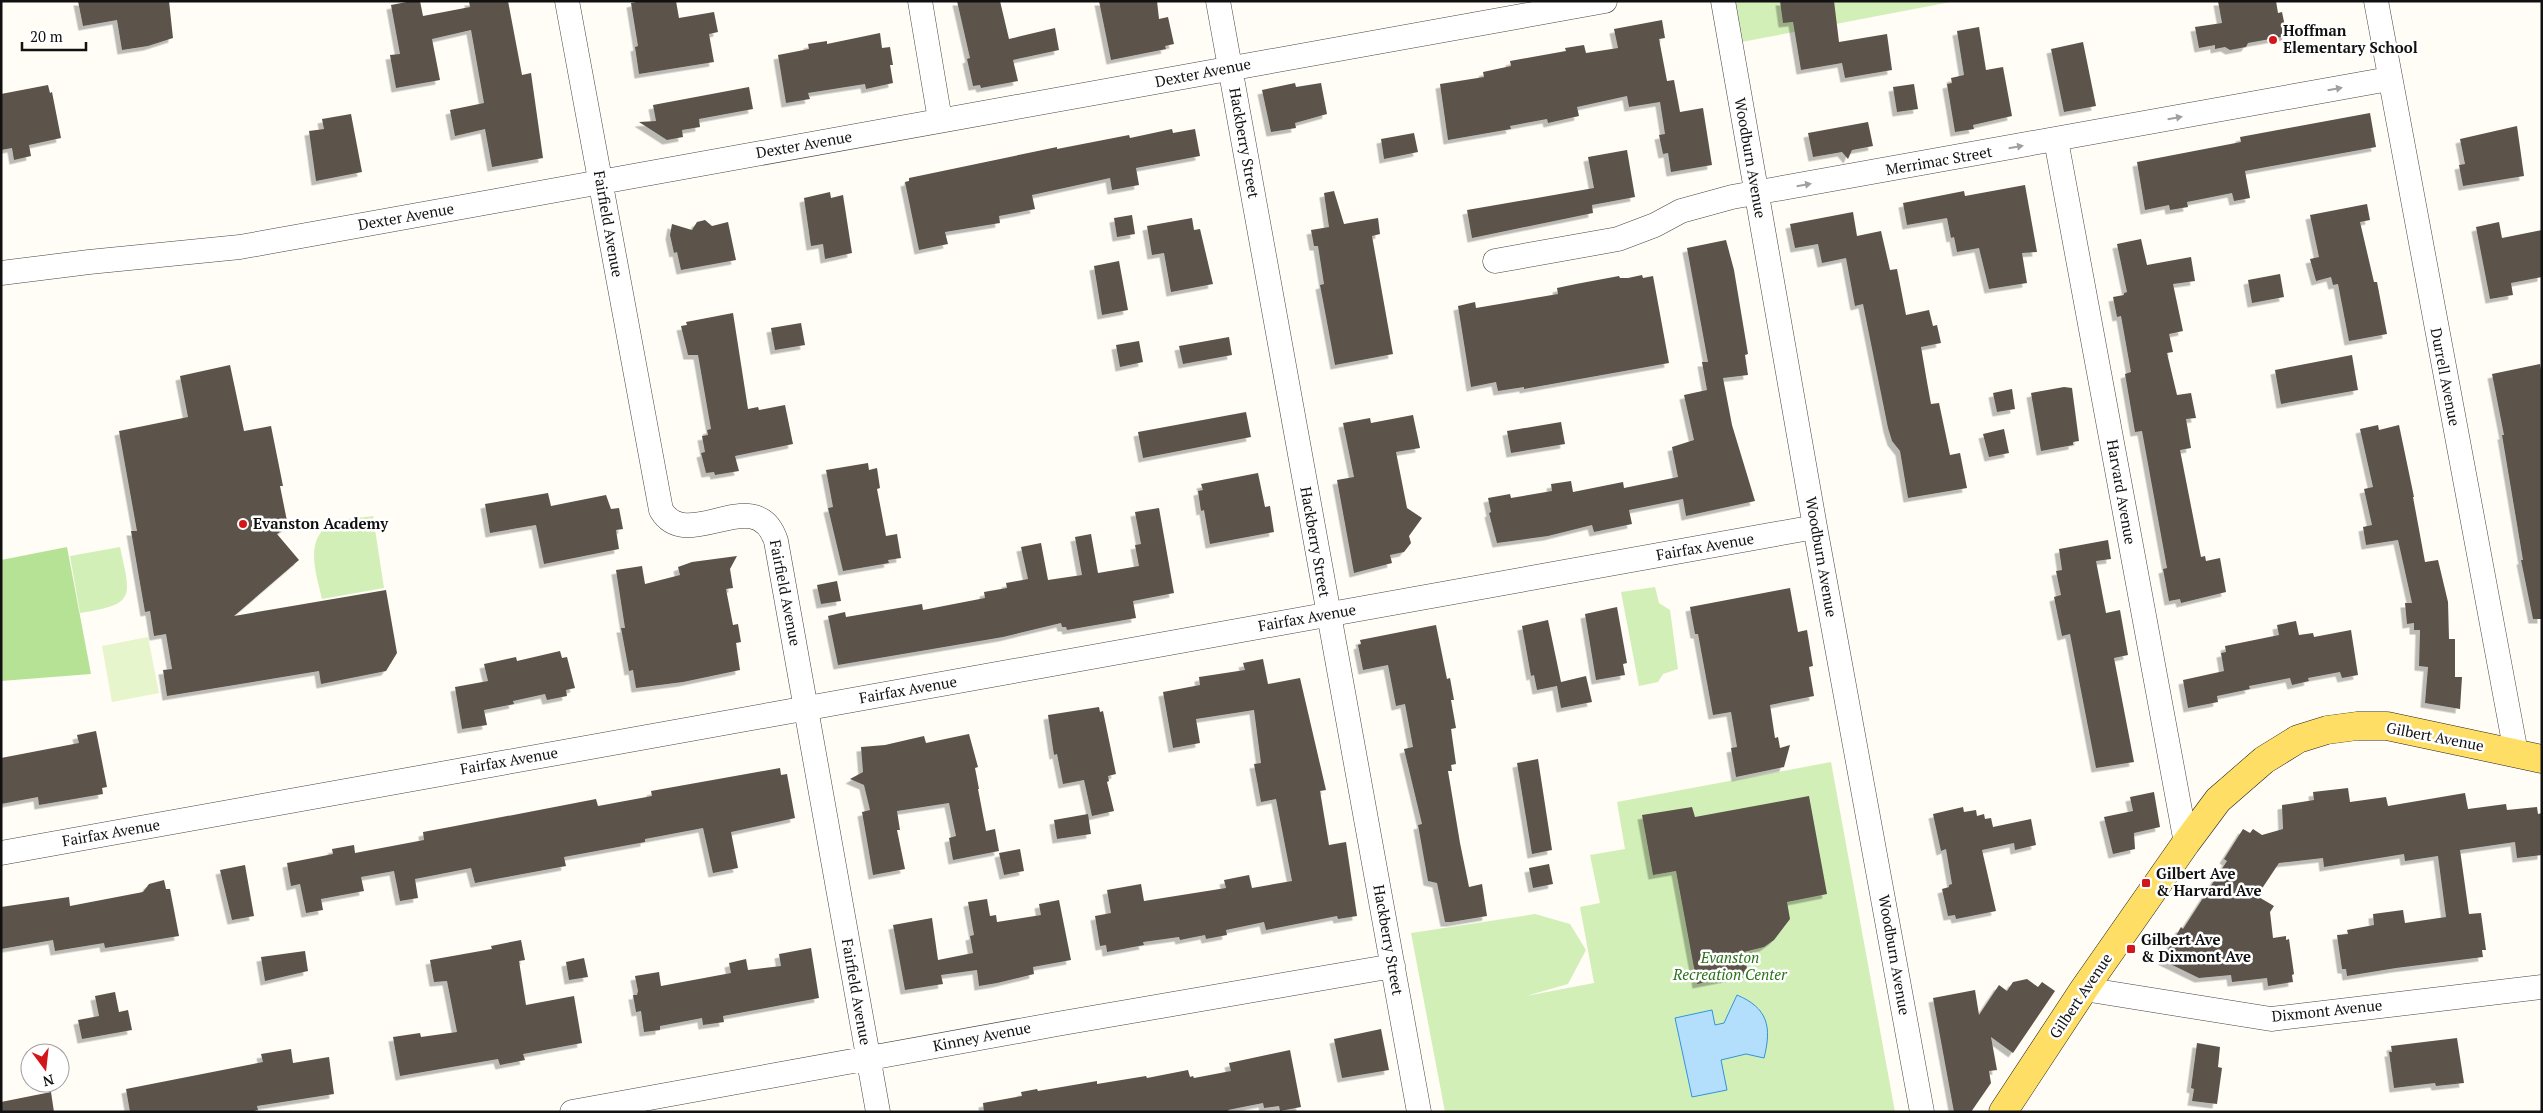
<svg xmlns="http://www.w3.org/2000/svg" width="2543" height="1113" font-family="'PT Serif',serif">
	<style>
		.green { fill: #d3efb8 }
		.forest { fill: #b6e296 }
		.pitch { fill: #e6f5cb }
		.water { fill: #b3dffd; stroke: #3193dd }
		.building { fill: #5b524c; filter: url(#shadow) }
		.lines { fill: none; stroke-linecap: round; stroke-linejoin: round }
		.minor-casing { stroke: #444; stroke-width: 25 }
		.major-casing { stroke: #222; stroke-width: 29 }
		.minor { stroke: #fff; stroke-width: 24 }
		.major { stroke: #ffde65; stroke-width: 28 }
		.oneway { fill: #a0a0a0 }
		.poi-dot { fill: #d3161a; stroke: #fff; stroke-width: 2 }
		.labels { text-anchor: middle; stroke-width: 5; stroke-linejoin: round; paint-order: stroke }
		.poi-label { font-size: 15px; font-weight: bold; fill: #111; stroke: #fff; text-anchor: start }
		.street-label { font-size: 15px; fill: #111; stroke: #fff }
		.park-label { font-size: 15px; font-style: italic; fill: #287218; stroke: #fff }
	</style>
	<defs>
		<filter id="shadow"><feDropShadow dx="-4.5" dy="4.5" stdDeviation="0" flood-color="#0004"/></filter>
	</defs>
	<rect width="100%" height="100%" fill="#fffdf5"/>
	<path class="green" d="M1723 1H1956L1731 44Z
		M373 516 384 588 322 599C317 576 303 539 331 524 341 518 361 518 373 516Z
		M120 547C131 598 136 604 80 613L70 556Z
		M1655 587 1659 603 1670 610 1678 669 1663 674 1658 682 1639 686 1621 592Z
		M1831 762 1895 1112H1445L1411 933 1535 914 1570 924 1586 950 1568 984 1526 996 1594 983 1580 907 1600 903 1590 855 1625 849 1617 802Z"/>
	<path class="forest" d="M67 547 91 674 1 681V560Z"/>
	<path class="pitch" d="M148 637 159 693 112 702 102 646Z"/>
	<path class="water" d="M1737 995C1768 1008 1772 1027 1764 1058L1746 1054 1721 1060 1727 1090 1692 1097 1675 1018 1712 1010 1715 1025 1724 1023Z"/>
	<path class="building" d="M78 1H169L173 38 148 46 122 50 117 20 83 26Z
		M412 1H420L423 16 470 7 469 1H508L522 75 531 73 543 158 492 167 485 129 455 136 450 110 484 103 471 30 432 39 440 80 396 88 390 55 400 54 391 5Z
		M642 1H676L679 18 714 12 718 32 709 34 714 62 639 74 635 47 638 46 631 3Z
		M957 1H1000L1009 39 1055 28 1059 50 1013 60 1018 81 981 88 980 85 973 86 967 59 970 58Z
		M1099 1H1157L1159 19 1168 17 1174 44 1165 46 1166 49 1111 60Z
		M1780 1H1834L1839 42 1887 34 1892 70 1845 78 1842 63 1801 70 1793 22 1783 23Z
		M2218 1H2276L2278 13 2282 12 2287 36 2248 43 2246 47 2230 50 2225 47 2215 49V45L2199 48 2195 27 2222 23Z
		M1662 20 1665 38 1659 39 1667 81 1674 80 1680 112 1703 108 1712 165 1671 172 1668 153 1663 154 1659 135 1665 134 1660 102 1629 107 1627 96 1577 107 1579 116 1548 123 1547 119 1510 126 1511 129 1448 140 1440 84 1484 77 1483 72 1511 66 1510 61 1566 51 1565 48 1584 45 1586 53 1618 48 1614 29Z
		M1979 27 1986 70 2003 67 2012 116 1973 125 1974 129 1955 132 1947 84 1952 83 1951 78 1964 75 1957 31Z
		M880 33 882 48 890 47 893 65H890L893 83 866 89 865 84 808 93 810 99 786 103 778 55 809 49 808 44 827 41V44Z
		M2083 42 2096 106 2064 112 2051 49Z
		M1295 83 1296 87 1321 83 1327 114 1295 123 1296 128 1271 132 1262 90Z
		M1914 84 1918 109 1897 112 1893 87Z
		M48 85 50 93 52 92 61 138 29 145 31 156 14 160 12 148 1 150V94Z
		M749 87 753 109 699 119 700 127 682 130 683 137 667 140 639 122 656 121 653 105Z
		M2370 113 2376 147 2245 171 2250 198 2234 201 2232 193 2187 202 2188 207 2170 210 2169 205 2145 210 2137 162 2241 142 2240 137Z
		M351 114 362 172 316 181 309 131 324 129 322 119Z
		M1868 122 1873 146 1852 150 1848 159 1842 152 1813 157 1808 133Z
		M2517 126 2524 176 2463 186 2459 165 2465 164 2460 139Z
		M1172 129 1173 133 1195 129 1200 156 1136 168 1139 185 1112 190 1110 178 1032 195 1035 209 999 216 1000 223 945 232 948 244 919 250 905 182 909 181V178L1057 147V149L1129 135 1130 138Z
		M1414 133 1418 152 1384 159 1381 139Z
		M1627 150 1635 197 1592 205 1593 213 1472 238 1467 210 1594 188 1588 157Z
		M2025 185 2037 252 2022 253 2027 283 1989 289 1979 248 1957 252 1954 237 1951 238 1947 218 1907 225 1903 203 1964 191 1965 196Z
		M1334 191 1344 224 1378 218 1380 234 1372 236 1393 354 1335 365 1320 285 1324 284 1318 246H1314L1311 230 1329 227 1324 193Z
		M830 192 831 198 843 195 852 253 825 259 823 244 811 246 804 198Z
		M2367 204 2370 220 2360 222 2374 282H2377L2387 334 2349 341 2338 284 2333 285 2331 277 2316 281 2310 259 2319 257 2310 215Z
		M1853 212 1857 236 1881 231 1890 270 1897 269 1906 315 1929 310 1933 326 1937 325 1941 343 1921 347 1927 382 1931 404 1939 403 1950 455 1960 453 1967 488 1908 498 1900 451 1892 441 1888 428 1863 304 1855 306 1846 258 1822 263 1818 244 1795 248 1790 224Z
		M1132 215 1135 234 1117 237 1114 218Z
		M1192 218 1194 230 1200 229 1213 284 1171 292 1164 253 1152 255 1147 226Z
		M705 220 712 226 728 222 736 260 681 270 677 252 674 253 670 235 672 224 692 230 697 222Z
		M2499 222 2502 238 2542 230V277L2511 283 2513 295 2490 299 2476 227Z
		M2141 239 2147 265 2191 257 2195 281 2173 284 2183 331 2169 334 2173 352 2167 353 2177 395 2191 393 2196 418 2186 419 2191 448 2180 450 2201 557 2205 556 2206 561 2220 558 2226 592 2181 603 2180 599 2169 601 2163 569 2167 568 2142 431 2135 432 2125 374 2131 372 2121 316 2117 317 2113 297 2124 295V293L2127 292 2117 244Z
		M1726 240 1734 270 1748 354 1745 355 1748 375 1723 378 1732 425 1755 501 1686 516 1683 499 1629 510 1632 524 1594 532 1592 525 1548 536 1497 543 1489 513 1491 512 1488 498 1510 494 1511 498 1552 491 1551 484 1571 481 1573 492 1623 482 1624 488 1678 477 1672 447 1694 440 1684 395 1707 390 1702 362H1708L1687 248Z
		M1119 261 1128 310 1102 315 1094 266Z
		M2280 274 2284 297 2252 303 2248 280Z
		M1642 275 1643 278 1653 276 1669 363 1524 389V387L1498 391 1496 382 1471 387 1458 306 1475 302 1476 308 1558 294 1557 288 1576 284 1619 276 1620 278H1628Z
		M733 313 748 409 758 407 759 410 785 405 793 444 735 456 739 471 715 475 714 472 706 473 701 453 705 452 702 436 708 435 707 430 711 429 698 355H688L681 326 687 325 686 322Z
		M801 323 805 345 775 350 771 328Z
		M1229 337 1232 355 1183 364 1179 346Z
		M1139 341 1143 362 1120 367 1116 345Z
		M2352 355 2358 390 2281 404 2275 370Z
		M2540 364 2542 376V619H2533L2521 560H2523L2502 435H2504L2492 374Z
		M230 365 244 431 271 426 283 486H280L288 526 277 534 299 560 234 616 386 590 397 653 386 671 321 684 319 671 167 696 163 670 172 669 166 634 154 636 150 611 145 612 131 531H137L119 431 188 417 180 376Z
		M2064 387 2072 388 2079 441 2073 442V445L2041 451 2031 393Z
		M2012 389 2015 409 1997 412 1993 393Z
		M1246 412 1251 437 1143 458 1138 432Z
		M1413 415 1420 448 1396 452 1407 508 1422 518 1409 536 1411 543 1404 552 1390 555 1392 563 1354 573 1337 480 1354 477 1343 423 1370 418 1371 423Z
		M1561 422 1565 444 1511 453 1507 431Z
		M2378 425 2379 430 2399 425 2414 497H2413L2425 562 2438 560 2448 602 2449 639H2455V677H2462L2460 709 2425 703 2428 667 2419 666 2420 630H2414V623L2407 624 2405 603H2412L2398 540 2366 545 2363 527 2372 525 2364 489 2373 487 2360 429Z
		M2004 429 2009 453 1989 457 1983 434Z
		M868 463 869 470 877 468 880 488 877 489 886 536 897 534 901 558 888 560 889 563 843 571 828 508 833 507 826 470Z
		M1258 473 1265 507 1270 506 1274 532 1210 544 1204 510 1201 511 1198 491 1203 490 1201 484Z
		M548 493 551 506 606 495 611 509 619 508 623 529 616 530 619 549 544 564 536 525 490 533 485 504Z
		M1159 508 1174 593 1133 601 1136 618 1067 630 1066 627H1062L1061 623 1003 637 838 665 828 616 845 612 846 617 922 604 923 610 985 598 984 592 1007 588 1006 583 1028 579 1021 547 1041 543 1048 580 1082 575 1075 537 1091 534 1098 573 1139 566 1135 545 1141 544 1135 512Z
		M2108 540 2111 559 2096 561 2106 613 2120 610 2128 655 2114 658 2134 762 2096 768 2070 634 2062 636 2054 597 2061 595 2056 571 2062 570 2059 549Z
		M737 556 730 569 733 588 726 589 733 625 738 624 741 642 736 643 740 670 683 682 636 688 633 670 629 671 621 628H625L616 570 642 566 645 584 680 575 678 567 692 562Z
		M837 581 841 601 821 604 817 585Z
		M1790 588 1798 632 1807 630 1813 666 1809 667 1814 696 1770 705 1775 738 1778 737 1780 748 1790 745 1784 767 1736 777 1731 748 1737 747 1731 712 1713 715 1698 634H1695L1690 607Z
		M1617 607 1627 663 1623 664 1625 675 1596 680 1585 614Z
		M1548 620 1561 682 1586 676 1592 702 1561 708 1557 686 1537 690 1534 675 1531 676 1522 626Z
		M2296 621 2299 635 2313 633 2314 637 2351 630 2358 675 2342 678 2340 672 2308 678 2309 681 2292 685 2290 678 2249 686 2250 689 2217 696 2218 702 2188 708 2183 680 2224 671 2221 653 2226 652 2225 646 2279 635 2277 625Z
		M1436 625 1447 679 1450 678 1454 700H1451L1456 728 1451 729 1456 764 1451 765 1452 771H1448L1460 843 1469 887 1482 884 1487 916 1451 922H1445L1437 883 1428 881 1418 825 1422 824 1404 749 1413 747 1405 704 1396 706 1388 665 1363 670 1358 645 1361 644 1360 640Z
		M560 651 562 658 567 657 575 688 566 690 567 696 547 700 545 694 513 701 514 704 484 710 487 725 462 729 455 687 488 681 484 664 516 657 517 661Z
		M1263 659 1268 684 1300 678 1326 790 1320 791 1329 845 1346 842 1357 916 1338 919 1337 916 1266 930 1264 922 1226 930 1227 935 1206 939 1205 935 1180 940 1179 937 1143 942 1144 945 1107 952 1106 945 1100 946 1095 916 1111 913 1107 890 1141 884 1144 901 1226 888 1224 880 1249 875 1252 888 1292 881 1276 799 1261 802 1254 764 1261 763 1254 710 1196 719 1200 743 1173 748 1163 692 1200 685 1199 677 1245 670 1243 663Z
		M1099 707 1100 712 1103 711 1116 774 1108 776 1109 781 1107 782 1114 811 1092 816 1084 780 1063 784 1057 754 1054 755 1048 715Z
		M96 731 107 787 102 788 103 794 39 805 38 797 1 804V758L79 743 77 735Z
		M969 734 978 767 975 768 979 789H978L986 831 995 829 999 851 953 860 949 838 956 836 949 803 897 811 900 830H897L905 869 873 875 862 812 870 810 864 785 850 779 863 772 861 747 885 745 924 736 926 743Z
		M1538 759 1552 850 1532 854 1517 763Z
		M780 768 781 775 787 774 795 818 731 832 738 868 713 873 703 828 645 839V842L564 857 566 866 475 883 471 868 415 879 418 898 400 901 394 871 361 877 364 891 321 899 323 910 306 913 300 884 291 886 287 863 333 854 332 849 354 845 355 853 424 840 423 832 450 827 596 799 598 806 652 796 651 791Z
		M2348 788 2350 802 2386 797 2388 806 2465 793 2468 809 2506 804 2507 810 2537 807 2538 814 2542 813V855L2517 858 2515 842 2460 850 2469 914 2481 913 2486 950H2482L2483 957 2396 968 2347 976 2346 969H2342L2337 935 2348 934 2347 930 2374 925 2373 914 2403 910 2405 923 2446 917 2438 856 2405 861 2404 854 2324 867 2323 858 2279 863 2257 896 2274 906 2270 912 2273 938 2286 936V940L2289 939 2294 974 2292 975 2293 982 2268 986 2267 978 2232 982 2231 975 2199 978 2162 960 2181 927 2183 929 2227 861 2224 859 2243 829 2250 833 2253 829 2262 835 2283 829 2282 805 2314 800 2313 792Z
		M2154 792 2160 827 2134 833 2135 849 2113 854 2104 817 2133 811 2130 797Z
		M1809 796 1827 894 1787 902 1790 919 1774 940 1764 947 1744 952 1748 974 1697 984 1676 871 1653 875 1642 815 1692 807 1695 817Z
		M1963 807 1964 812 1976 810 1977 816 1984 814 1985 819 1991 818 1993 827 2031 819 2036 845 2015 850 2014 843 1982 850 1996 911 1956 919 1955 915 1948 916 1942 889 1949 887V885L1952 884 1946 849 1941 851 1933 814Z
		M1088 814 1091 834 1057 839 1054 820Z
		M1020 849 1024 871 1004 875 999 853Z
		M1549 864 1553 884 1533 888 1529 868Z
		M245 865 254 916 232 920 220 870Z
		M164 880 166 889H170L179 936 105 948 104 943 55 951 53 940 1 949V907L69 897 70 906 143 892 149 884Z
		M987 899 990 916 996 915 997 922 1041 915 1039 904 1059 900 1071 960 1033 967 1034 974 997 983 979 986 977 970 941 975 943 984 905 990 893 925 932 918 938 960 973 953 970 936 974 935 968 902Z
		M521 940 525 960 519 961 526 1005 574 996 582 1043 523 1054 525 1060 500 1065 498 1059 400 1076 393 1037 420 1033 421 1037 457 1032 447 981 434 982 430 960 492 949 491 946Z
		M811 948 819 998 723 1016 724 1022 703 1025 702 1018 660 1026V1030L644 1032 641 1011 636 1012 633 995H637L638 991 635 976 659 972 661 986 731 973 729 963 746 959 748 970 781 966 779 954Z
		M305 951 308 971 265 981 261 957Z
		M584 958 588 977 569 980 566 962Z
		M2027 979 2038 987 2042 982 2055 991 2013 1053 1991 1037 1997 1070 1989 1071 1991 1083 1971 1112H1954L1933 998 1975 990 1979 1015 1999 985 2007 991 2013 982Z
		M115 992 119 1012 128 1010 132 1030 82 1039 78 1020 99 1016 95 996Z
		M1381 1029 1389 1070 1342 1078 1334 1039Z
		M2457 1038 2464 1083 2436 1086 2435 1083 2394 1088 2389 1052H2392L2391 1046Z
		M2197 1043 2220 1047 2218 1067 2222 1068 2217 1104 2192 1101 2194 1089 2191 1088Z
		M291 1049 293 1063 329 1057 334 1094 257 1106 258 1110 249 1112H130L126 1089 263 1062 261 1054Z
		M1290 1050 1301 1107 1280 1111 1279 1106 1264 1108 1263 1103 1228 1110 1229 1112H984L983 1103 1022 1096 1021 1092 1037 1089 1038 1091 1050 1089 1097 1081V1084L1146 1076 1147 1078 1188 1070 1190 1077 1193 1076 1194 1078 1231 1071 1229 1063Z
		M51 1092 54 1112H1V1102Z"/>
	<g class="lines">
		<g class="minor-casing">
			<path id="minor" d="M567 1 661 510C687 555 756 480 776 541L878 1112
				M920 1 940 120
				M1218 1 1419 1112
				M1723 1 1815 527 1922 1112
				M2376 1 2516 753
				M2056 140 2186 843
				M1495 261 1618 239 1655 225 1681 211 1732 197 2389 79
				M1 273 89 262 240 247 1605 1
				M1 853 1815 527
				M2084 989 2271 1019 2542 987
				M572 1112 1057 1024 1393 966"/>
		</g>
		<g class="major-casing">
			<path id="major" d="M2003 1112 2084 989 2186 843 2218 800 2264 760 2298 739 2327 730 2357 726H2387L2542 759"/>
		</g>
		<use href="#minor" class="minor"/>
		<use href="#major" class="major"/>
	</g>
	<defs><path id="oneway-solid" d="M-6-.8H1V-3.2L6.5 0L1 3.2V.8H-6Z" transform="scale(1.25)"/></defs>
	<g class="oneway">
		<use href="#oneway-solid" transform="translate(2335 89) rotate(-10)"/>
		<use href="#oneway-solid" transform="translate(2175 118) rotate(-10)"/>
		<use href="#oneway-solid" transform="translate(2016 147) rotate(-10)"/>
		<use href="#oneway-solid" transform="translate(1804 185) rotate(-10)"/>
	</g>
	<g class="poi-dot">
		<circle cx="2273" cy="40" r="5"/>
		<circle cx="243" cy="524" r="5"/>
		<rect x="2141" y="878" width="10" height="10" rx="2.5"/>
		<rect x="2126" y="944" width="10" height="10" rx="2.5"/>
	</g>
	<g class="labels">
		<g class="poi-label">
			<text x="2283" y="36">Hoffman<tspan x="2283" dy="17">Elementary School</tspan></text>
			<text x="253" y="529">Evanston Academy</text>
			<text x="2156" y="879">Gilbert Ave<tspan x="2156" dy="17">&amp; Harvard Ave</tspan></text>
			<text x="2141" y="945">Gilbert Ave<tspan x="2141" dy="17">&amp; Dixmont Ave</tspan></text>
		</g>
		<g class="street-label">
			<text transform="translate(1203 73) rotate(-11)" y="5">Dexter Avenue</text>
			<text transform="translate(1244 143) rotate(80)" y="5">Hackberry Street</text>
			<text transform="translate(804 145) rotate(-10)" y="5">Dexter Avenue</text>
			<text transform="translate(1750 158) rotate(80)" y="5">Woodburn Avenue</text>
			<text transform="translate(1939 161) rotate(-10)" y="5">Merrimac Street</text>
			<text transform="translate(406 217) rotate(-10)" y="5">Dexter Avenue</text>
			<text transform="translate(608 224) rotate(80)" y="5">Fairfield Avenue</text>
			<text transform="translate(2445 377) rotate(79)" y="5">Durrell Avenue</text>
			<text transform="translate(2121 492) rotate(80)" y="5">Harvard Avenue</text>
			<text transform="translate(1315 542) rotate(80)" y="5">Hackberry Street</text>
			<text transform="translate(1705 547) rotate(-10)" y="5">Fairfax Avenue</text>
			<text transform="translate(1821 557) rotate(80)" y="5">Woodburn Avenue</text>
			<text transform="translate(785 593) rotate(79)" y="5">Fairfield Avenue</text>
			<text transform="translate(1307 618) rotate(-10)" y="5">Fairfax Avenue</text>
			<text transform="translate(908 690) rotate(-10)" y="5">Fairfax Avenue</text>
			<text transform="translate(2435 737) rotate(11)" y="5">Gilbert Avenue</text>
			<text transform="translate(509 761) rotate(-10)" y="5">Fairfax Avenue</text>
			<text transform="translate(111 833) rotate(-10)" y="5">Fairfax Avenue</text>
			<text transform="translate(1388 940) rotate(80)" y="5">Hackberry Street</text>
			<text transform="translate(1894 955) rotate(80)" y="5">Woodburn Avenue</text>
			<text transform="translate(856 992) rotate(80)" y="5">Fairfield Avenue</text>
			<text transform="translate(2081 996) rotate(-56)" y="5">Gilbert Avenue</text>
			<text transform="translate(2327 1011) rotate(-6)" y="5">Dixmont Avenue</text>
			<text transform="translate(982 1037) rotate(-11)" y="5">Kinney Avenue</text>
		</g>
		<g class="park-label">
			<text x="1730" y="963">Evanston<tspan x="1730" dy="17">Recreation Center</tspan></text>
		</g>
	</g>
	<rect width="2543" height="1113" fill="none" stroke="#111111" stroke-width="5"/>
	<g transform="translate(45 1068) rotate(165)"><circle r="24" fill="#ffffff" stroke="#a0a0a0"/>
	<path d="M0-4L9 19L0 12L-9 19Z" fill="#d3161a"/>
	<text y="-8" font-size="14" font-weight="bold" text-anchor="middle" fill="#111111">N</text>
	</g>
	<path d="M22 42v8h64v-8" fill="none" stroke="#111111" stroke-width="2.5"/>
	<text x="30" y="42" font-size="15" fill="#111111" stroke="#ffffff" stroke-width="4" paint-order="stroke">20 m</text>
</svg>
